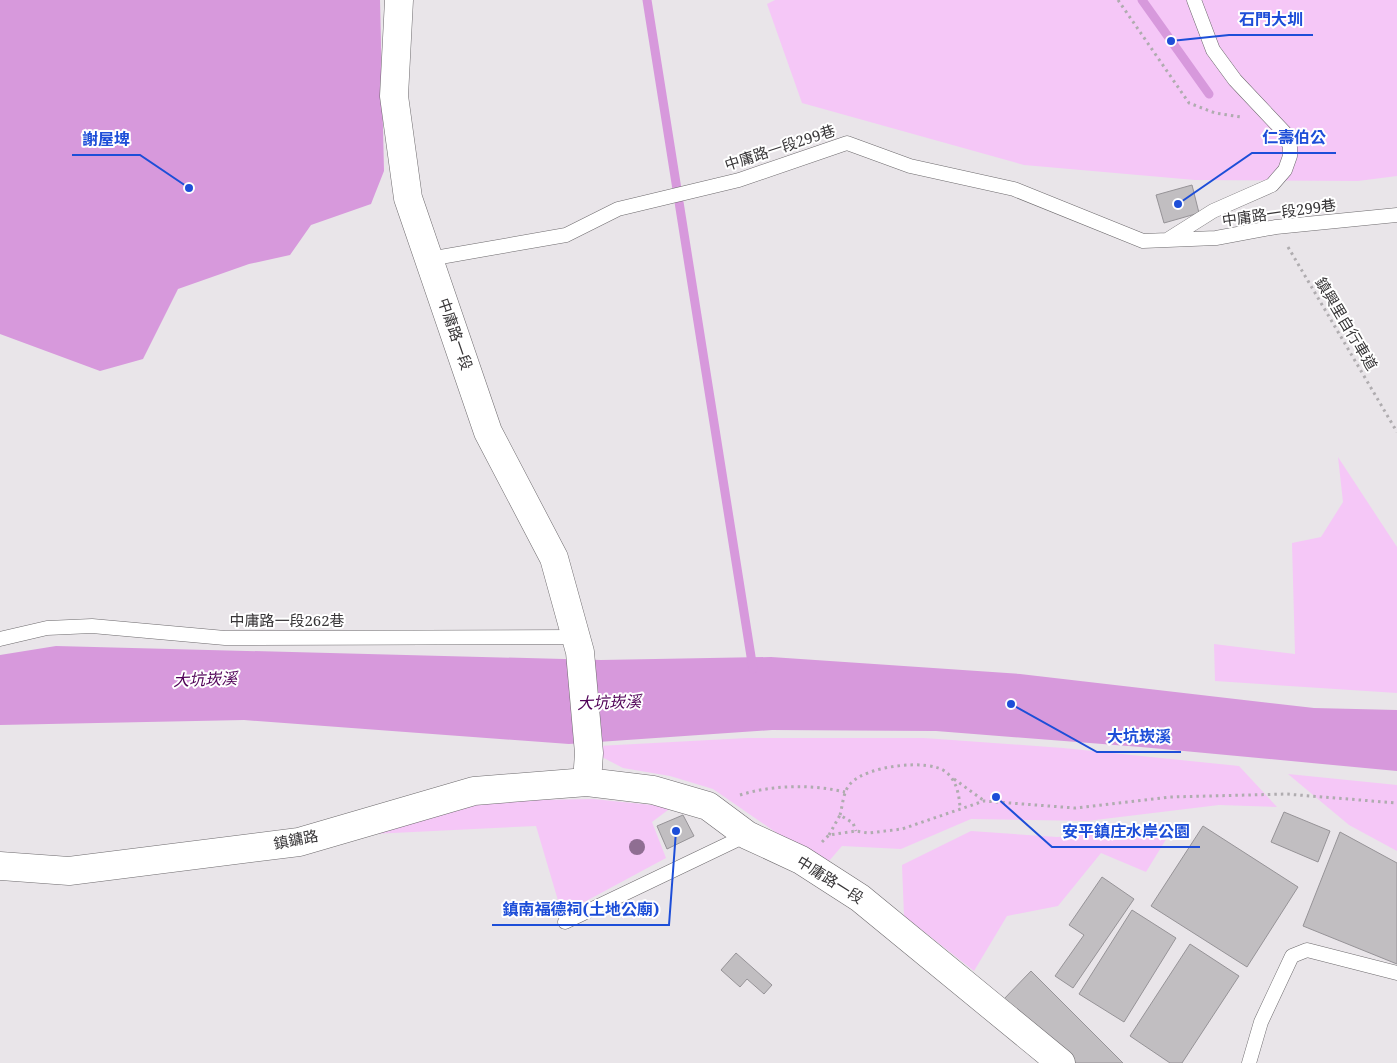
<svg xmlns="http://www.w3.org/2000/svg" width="1397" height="1063" font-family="'Noto Serif','Noto Sans TC',serif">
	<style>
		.green { fill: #f5c7f7 }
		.water { fill: #d799dc }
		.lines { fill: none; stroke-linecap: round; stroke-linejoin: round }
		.stream { stroke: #d799dc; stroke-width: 9 }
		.building { fill: #c1bec1; stroke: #969397 }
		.lane-casing { stroke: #6d6a6d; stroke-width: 15 }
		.street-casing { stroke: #6d6a6d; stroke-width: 29 }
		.path { stroke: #afacaf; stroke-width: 3; stroke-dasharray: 2.5 4; stroke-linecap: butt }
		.lane { stroke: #fff; stroke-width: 14 }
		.street { stroke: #fff; stroke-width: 28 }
		.tree { fill: #8f6e92 }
		.labels { text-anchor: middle; stroke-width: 4; stroke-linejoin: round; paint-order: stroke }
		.street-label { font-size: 15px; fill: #373537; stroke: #fff }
		.water-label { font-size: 16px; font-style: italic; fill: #500057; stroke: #fff }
		.leader { fill: none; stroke: #1d4ed8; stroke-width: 2 }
		.callout-dot { fill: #1d4ed8; stroke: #fff; stroke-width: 2 }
		.callout-label { font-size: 16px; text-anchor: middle; font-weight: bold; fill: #1d4ed8; stroke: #fff; stroke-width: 4; stroke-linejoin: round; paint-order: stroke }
	</style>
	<rect width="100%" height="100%" fill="#e9e5e9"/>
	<path class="green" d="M775 0H1397V176L1358 181 1195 180 1024 165 802 103 767 4Z
		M1338 457 1397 547V693L1215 681 1214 644 1295 654 1292 543 1321 537 1343 502Z
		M747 738H924L1063 748 1239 766 1277 807 1219 805 1087 821 971 819 901 849 842 846 829 861 797 847 713 789 670 776 623 768 600 756 598 746Z
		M1288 774 1397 785V851L1349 825Z
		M593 799 672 807 652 822 666 858 562 914 536 826 352 835 474 801Z
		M1173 828 1146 872 1101 853 1058 906 1007 916 974 971 904 916 902 865 971 831 1057 837Z"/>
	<path class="water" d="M0 0H380L384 171 371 204 311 225 290 255 249 264 178 289 143 359 100 371 0 334Z
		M56 646 601 660 771 657 1020 674 1314 708 1397 710V771L1141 747 936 731 772 730 569 744 244 720 0 725V655Z"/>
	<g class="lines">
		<path class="stream" d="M647 0 753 669
			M1142 0 1209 94"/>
	</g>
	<path class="building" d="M1192 185 1199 213 1164 223 1156 195Z
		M1284 812 1330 831 1318 862 1271 842Z
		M683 815 694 836 667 849 657 826Z
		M1203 826 1298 887 1247 967 1151 906Z
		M1340 832 1397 863V964L1303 926Z
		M1102 877 1134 899 1073 988 1055 976 1084 935 1069 925Z
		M1132 910 1176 938 1124 1022 1079 994Z
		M1190 944 1239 976 1182 1063H1170L1130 1036Z
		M736 953 772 985 764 994 747 979 740 987 721 970Z
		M1031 971 1123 1063H1067L1003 1000Z"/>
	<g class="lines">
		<g class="lane-casing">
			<path id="lane" d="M1167 240 1213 211 1272 185 1285 170 1290 156V147L1284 132 1235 80 1213 50 1194 0
				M429 259 566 235 618 209 739 180 847 143 910 166 1014 189 1143 241 1216 238 1276 227 1397 215
				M0 639 47 628 92 626 225 638 576 637
				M565 922 747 835
				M1249 1063 1261 1022 1292 956 1307 950 1397 973"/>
		</g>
		<g class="street-casing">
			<path id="street" d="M399 0 394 96 408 198 488 432 554 558 580 652 589 753 587 782
				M0 866 69 871 299 842 474 791 587 782 653 790 708 806 747 835 801 860 860 898 1061 1063"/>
		</g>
		<path class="path" d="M1118 0 1189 103 1215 113 1241 117
			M1288 247 1397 432
			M954 779 983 800
			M740 795C772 785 811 784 845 792
			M840 815C843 804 843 791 851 783 867 766 928 758 946 772 957 781 959 795 960 807
			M829 835 840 815 853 823 856 831
			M822 842 829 835 856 831 868 833 902 829 984 801 1075 808 1170 797 1286 794 1397 803"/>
		<use href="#lane" class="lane"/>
		<use href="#street" class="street"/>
	</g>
	<circle class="tree" cx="637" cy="847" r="8"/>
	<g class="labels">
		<g class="street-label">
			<text transform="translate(780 148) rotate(-18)" y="5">中庸路一段299巷</text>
			<text transform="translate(1279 213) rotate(-8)" y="5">中庸路一段299巷</text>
			<text transform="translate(1346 324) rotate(59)" y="5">鎮興里自行車道</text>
			<text transform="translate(455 334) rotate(71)" y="5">中庸路一段</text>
			<text x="287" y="626">中庸路一段262巷</text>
			<text transform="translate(296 840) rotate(-11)" y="5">鎮鏞路</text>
			<text transform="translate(830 880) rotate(32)" y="5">中庸路一段</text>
		</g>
		<g class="water-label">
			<text transform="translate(205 679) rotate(-2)" y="6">大坑崁溪</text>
			<text transform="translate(609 702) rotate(-2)" y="6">大坑崁溪</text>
		</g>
	</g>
	<path class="leader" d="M1171 41L1229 35H1313M1178 204L1252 153H1336M189 188L140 155H72M1011 704L1097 752H1181M996 797L1052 847H1200M676 831L669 925H492"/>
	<g class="callout-dot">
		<circle cx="1171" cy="41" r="5"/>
		<circle cx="1178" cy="204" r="5"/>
		<circle cx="189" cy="188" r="5"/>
		<circle cx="1011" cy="704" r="5"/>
		<circle cx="996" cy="797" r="5"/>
		<circle cx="676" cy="831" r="5"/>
	</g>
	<g class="callout-label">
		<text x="1271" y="25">石門大圳</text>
		<text x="1294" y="143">仁壽伯公</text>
		<text x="106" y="145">謝屋埤</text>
		<text x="1139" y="742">大坑崁溪</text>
		<text x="1126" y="837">安平鎮庄水岸公園</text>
		<text x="581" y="915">鎮南福德祠(土地公廟)</text>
	</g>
</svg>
